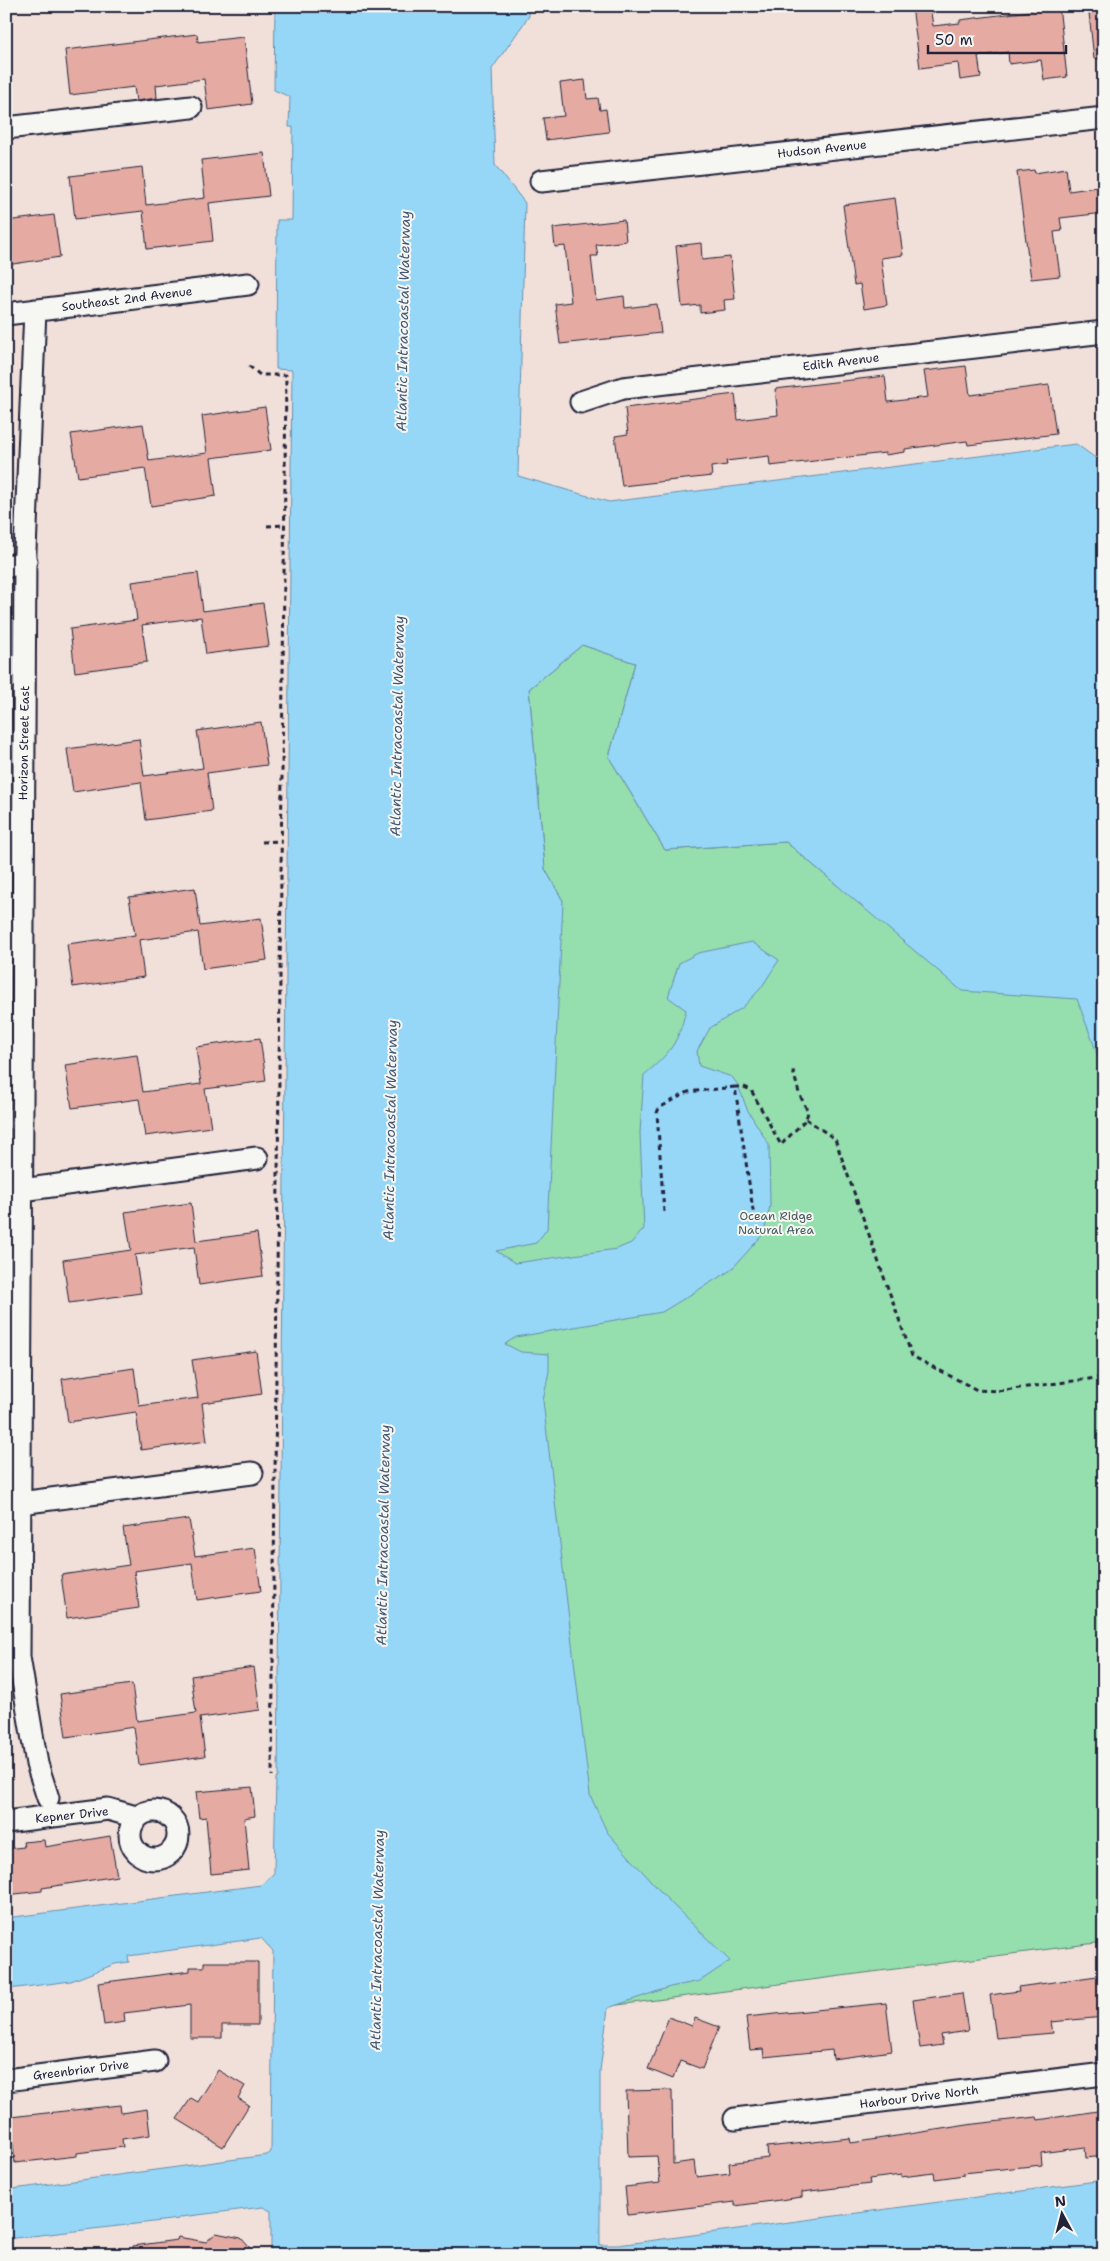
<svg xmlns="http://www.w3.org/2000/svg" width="1110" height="2261" font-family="'Shantell Sans',sans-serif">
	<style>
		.green { fill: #95deae; stroke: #5c8074 }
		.water { fill: #96d7f8; stroke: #688fac }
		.building { fill: #e5aba2; stroke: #22223b }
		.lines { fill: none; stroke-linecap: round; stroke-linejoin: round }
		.minor-casing { stroke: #22223b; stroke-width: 25 }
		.path { stroke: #22223b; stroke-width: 3; stroke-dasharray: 5 4; stroke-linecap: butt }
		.minor { stroke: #f6f6f2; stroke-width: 21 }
		.labels { text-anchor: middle; stroke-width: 4; stroke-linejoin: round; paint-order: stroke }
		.street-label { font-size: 12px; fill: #22223b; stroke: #f6f6f2 }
		.park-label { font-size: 12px; fill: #445a5e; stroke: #f6f6f2 }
		.water-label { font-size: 14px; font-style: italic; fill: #455874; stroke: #f6f6f2 }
	</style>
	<rect width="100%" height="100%" fill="#f1e0da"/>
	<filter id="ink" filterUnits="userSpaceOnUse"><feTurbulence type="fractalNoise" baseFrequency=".02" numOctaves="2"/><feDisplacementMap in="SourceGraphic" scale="10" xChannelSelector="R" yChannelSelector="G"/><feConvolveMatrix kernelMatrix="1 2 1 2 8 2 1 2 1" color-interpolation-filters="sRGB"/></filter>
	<g filter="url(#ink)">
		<path class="green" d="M582 645 635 663 609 757 665 850 786 842 837 885 1104 850V1942L471 2024 441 936 563 901 545 869 529 689Z"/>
		<path class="water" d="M275 6H529V16L492 69 495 165 525 203 518 476 609 502 1076 444 1104 464V1072L1077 999 962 991 786 842 665 850 609 757 635 663 582 645 529 689 545 869 563 901 547 1229 536 1243 496 1251 515 1263 617 1249 631 1243 644 1229 640 1133 644 1075C670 1053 678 1044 686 1010L668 997 679 963 698 953 752 942 779 960 761 988 742 1008 710 1028 697 1051 699 1066 732 1077 738 1085 747 1109 769 1145 770 1206 764 1233 731 1270 662 1312 516 1337 505 1344 521 1352 549 1354V1371L543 1401 590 1795 607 1832 668 1900 730 1961 700 1981 670 1987 608 2008 600 2071V2245H618L1104 2180V2255H271V2211L263 2207 181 2217 179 2219 6 2239V2190L267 2155 271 2152 273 1951 261 1938 128 1956 129 1962 115 1964 71 1981 9 1989 6 1981V1918L261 1885 274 1873 276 1778 278 1777 292 370 276 369 277 220H292L293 127H289L290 97 274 90Z"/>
		<path class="building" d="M912 6H930L933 26 960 23V20L1031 11 1030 6H1059L1067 77 1044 80 1041 60 1009 64 1008 52 978 56 981 77 960 80 958 63 920 68Z
			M1104 11V58L1094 59 1089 13Z
			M197 34 198 42 244 37 252 104 208 110 204 79 156 85 157 98 136 101 134 87 70 95 65 50Z
			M585 80 587 99 598 98 600 110 606 109 609 132 546 140 543 118 564 116 560 83Z
			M264 153 269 196 209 203 213 241 147 249 143 211 75 219 70 176 142 167 146 205 205 198 201 160Z
			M1066 168 1069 191 1104 186V213L1060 218 1062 231 1054 232 1060 276 1031 279 1017 172 1034 170 1035 173Z
			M895 198 903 255 881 258 887 305 864 309 860 284 854 285 843 205Z
			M54 215 60 257 6 265V221Z
			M624 220 626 241 596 245 598 256H591L596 300 624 296 625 308 657 304 661 333 560 344 555 304 571 302 565 246 555 247 553 228Z
			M701 243 702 260 730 257 735 299 724 300 725 310 700 313V305L682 307 676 246Z
			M966 366 970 395 1049 385 1056 434 968 445 967 441 905 449V452L885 455V453L770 466 769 456 726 461 727 465 711 467 712 476 622 486 615 436 628 434 625 408 735 394 738 420 778 415 775 389 885 376 888 402 928 397 924 371Z
			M265 407 271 450 211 458 216 496 151 506 145 468 78 477 71 434 143 424 149 461 207 453 202 416Z
			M198 573 203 611 263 603 269 646 206 654 201 617 142 625 147 662 75 672 70 629 137 620 132 582Z
			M261 722 267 765 207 773 212 811 146 820 141 782 73 792 67 749 139 739 144 776 203 768 197 731Z
			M195 888 200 926 261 918 267 960 203 969 198 932 139 940 144 977 73 987 67 944 135 935 129 897Z
			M260 1038 266 1081 205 1089 211 1127 145 1136 139 1099 72 1108 65 1065 137 1055 143 1092 201 1084 196 1047Z
			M191 1203 196 1241 257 1233 263 1276 199 1285 194 1247 135 1255 141 1293 69 1303 63 1260 131 1250 125 1212Z
			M256 1351 262 1394 202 1403 207 1441 141 1450 136 1412 68 1422 62 1379 134 1368 139 1406 198 1398 192 1360Z
			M189 1519 195 1556 255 1548 261 1591 197 1600 192 1563 134 1571 139 1608 67 1618 61 1575 129 1565 123 1528Z
			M254 1667 260 1710 200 1718 205 1756 139 1765 134 1727 66 1737 60 1694 132 1684 137 1721 196 1713 191 1676Z
			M252 1787 255 1816 244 1818 249 1870 211 1874 206 1817 199 1818 196 1792Z
			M110 1836 117 1876 42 1888V1891L6 1895V1849L24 1847 23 1842 44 1840 45 1847Z
			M204 1962H258V2025H222V2038H190V2005L124 2013 125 2022 104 2025 98 1983 190 1971V1967H204Z
			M1104 1975V2017L1051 2022 1053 2033 996 2038 990 1995 1019 1991 1018 1987Z
			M962 1993 968 2031 941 2035 943 2045 920 2048 913 2000Z
			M886 2003 892 2051 833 2059 832 2050 764 2057 763 2049 750 2050 746 2017Z
			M669 2017 692 2026 695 2018 719 2027 702 2069 680 2061 673 2079 648 2069Z
			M218 2070 245 2086 238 2098 249 2105 223 2147 177 2119 191 2098 198 2102Z
			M672 2090 673 2164 694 2161 696 2177 730 2173 729 2163 768 2158 767 2147 850 2138 851 2143 974 2124 1037 2117 1038 2120 1104 2110V2156L1086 2158 1085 2147 1041 2153 1042 2165 963 2173 964 2175 935 2179 934 2173 901 2177V2175L869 2179 870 2184 802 2192V2197L735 2206V2202L628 2215 625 2187 660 2183 657 2156 628 2157 626 2091Z
			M120 2105 121 2113 147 2109 150 2135 122 2139 123 2147 77 2153V2156L15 2163 10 2117Z
			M216 2233 241 2238 256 2255H134L133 2246 177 2240 178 2237 206 2242Z"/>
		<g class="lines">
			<g class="minor-casing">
				<path id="minor" d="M6 128 191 107
					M541 181 1104 118
					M35 310 25 551 19 1657 37 1764 48 1798
					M6 314 248 284
					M581 402 623 388 1104 332
					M6 567 26 561
					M22 1190 257 1158
					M20 1503 252 1473
					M130 1835a24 24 0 1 1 48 0a24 24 0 1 1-48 0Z
					M6 1822 108 1809 136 1817
					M6 2080 155 2061
					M735 2119 1104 2074"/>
			</g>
			<path class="path" d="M249 366 260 375H286L272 1776
				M267 526 285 525
				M262 842 281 841
				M735 1087H744L751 1090 781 1145 806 1119 808 1112 799 1093 792 1067
				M806 1119 835 1139 912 1356 977 1390 997 1391 1104 1377
				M664 1212 657 1113 659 1108 688 1092 735 1087 754 1217"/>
			<use href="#minor" class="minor"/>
		</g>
	</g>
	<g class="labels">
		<g class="street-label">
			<text transform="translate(822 149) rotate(-6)" y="4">Hudson Avenue</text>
			<text transform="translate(127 299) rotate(-7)" y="4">Southeast 2nd Avenue</text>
			<text transform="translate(841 362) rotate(-7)" y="4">Edith Avenue</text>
			<text transform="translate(24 743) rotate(-89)" y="4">Horizon Street East</text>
			<text transform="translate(72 1815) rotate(-6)" y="4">Kepner Drive</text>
			<text transform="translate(81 2070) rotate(-7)" y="4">Greenbriar Drive</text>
			<text transform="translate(919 2097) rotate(-7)" y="4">Harbour Drive North</text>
		</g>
		<g class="park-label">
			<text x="776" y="1220">Ocean Ridge<tspan x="776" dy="14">Natural Area</tspan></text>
		</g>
		<g class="water-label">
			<text transform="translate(403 321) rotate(-89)" y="5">Atlantic Intracoastal Waterway</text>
			<text transform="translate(397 726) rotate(-89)" y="5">Atlantic Intracoastal Waterway</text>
			<text transform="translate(390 1130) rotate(-89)" y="5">Atlantic Intracoastal Waterway</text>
			<text transform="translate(383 1535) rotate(-89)" y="5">Atlantic Intracoastal Waterway</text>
			<text transform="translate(377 1940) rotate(-89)" y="5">Atlantic Intracoastal Waterway</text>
		</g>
	</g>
	<rect width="1110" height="2261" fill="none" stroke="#f6f6f2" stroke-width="25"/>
	<rect x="12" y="12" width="1085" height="2236" fill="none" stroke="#22223b" stroke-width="2" filter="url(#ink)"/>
	<g transform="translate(1062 2214) rotate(353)" stroke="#f6f6f2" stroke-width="4" paint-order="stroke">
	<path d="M0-4L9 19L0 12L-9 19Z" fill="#22223b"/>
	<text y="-8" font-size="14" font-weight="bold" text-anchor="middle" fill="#22223b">N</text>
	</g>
	<path d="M928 45v8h138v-8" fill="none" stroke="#22223b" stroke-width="2.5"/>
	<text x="935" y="45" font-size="15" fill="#22223b" stroke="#f6f6f2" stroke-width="4" paint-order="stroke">50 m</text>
</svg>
